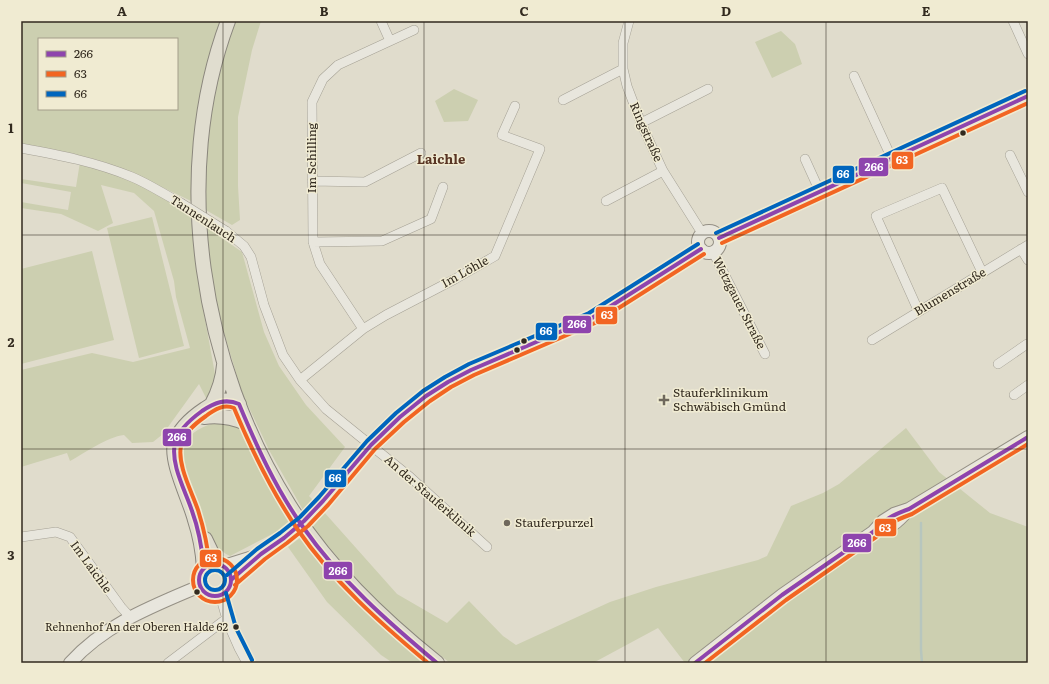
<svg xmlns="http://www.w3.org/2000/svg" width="1049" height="684" font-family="Literata,serif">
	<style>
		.green { fill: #cccfb0; fill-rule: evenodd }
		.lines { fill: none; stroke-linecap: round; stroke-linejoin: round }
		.stream { stroke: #b7c6be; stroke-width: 2.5 }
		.street-casing { stroke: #a5a195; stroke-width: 10 }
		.secondary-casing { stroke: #959085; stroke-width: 14 }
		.primary-casing { stroke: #8a867c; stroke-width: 16 }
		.street { stroke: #e8e6dd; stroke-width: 9 }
		.secondary { stroke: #e8e6dd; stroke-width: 12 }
		.primary { stroke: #e0ddcf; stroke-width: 14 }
		.street-bridge-casing { stroke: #a5a195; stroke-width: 10; stroke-linecap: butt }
		.secondary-bridge-casing { stroke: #959085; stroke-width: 14; stroke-linecap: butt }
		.street-bridge { stroke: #e8e6dd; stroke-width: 9 }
		.secondary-bridge { stroke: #e8e6dd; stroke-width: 12 }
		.bus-1-casing { stroke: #f0ebd2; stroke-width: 7 }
		.bus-2-casing { stroke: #f0ebd2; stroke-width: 7 }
		.bus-3-casing { stroke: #f0ebd2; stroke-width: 7 }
		.bus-1 { stroke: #8e44ad; stroke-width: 4 }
		.bus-2 { stroke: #f26522; stroke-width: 4 }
		.bus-3 { stroke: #0065bd; stroke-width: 4 }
		.grid { fill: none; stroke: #322a1f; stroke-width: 1; stroke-opacity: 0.55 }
		.bus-dot { fill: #322a1f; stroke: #f0ebd2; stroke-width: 1.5 }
		.poi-dot { fill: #6f685c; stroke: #f0ebd2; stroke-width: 1.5 }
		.labels { text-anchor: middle; stroke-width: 3; stroke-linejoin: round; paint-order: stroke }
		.bus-label { font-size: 11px; fill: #322a1f; stroke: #f0ebd2; text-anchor: end }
		.street-label { font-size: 12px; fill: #322a1f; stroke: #f0ebd2 }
		.poi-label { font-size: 12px; fill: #322a1f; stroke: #f0ebd2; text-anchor: start }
		.neighbourhood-label { font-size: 13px; font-weight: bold; fill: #593524; stroke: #f0ebd2 }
		.line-badge { stroke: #f0ebd2; stroke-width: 1.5 }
		.badge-label { font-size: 11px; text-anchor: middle; font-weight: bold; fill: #fff }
		.neatline { fill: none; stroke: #322a1f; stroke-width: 1.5 }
		.grid-label { font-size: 13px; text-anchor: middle; font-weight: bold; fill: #322a1f }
	</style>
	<rect width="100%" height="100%" fill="#e0dccc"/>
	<path class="green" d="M21 21H221C215 38 209 56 205 74 195 115 193 159 191 201L147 180 98 160 21 144ZM39 39H177V109H39Z
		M235 21H261L252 50 238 117V186L240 220 232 225 204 209C206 166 207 123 216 80 220 60 229 40 235 21Z
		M781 31 795 44 802 64 772 78 755 42Z
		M454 89 478 100 468 121 444 122 435 101Z
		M80 162 108 170 159 194 191 216 198 281 215 374V385L208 402 199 384 163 434 153 442 132 443 124 435C107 437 85 453 70 461L67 453 21 467V370L92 353 133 362 190 348 176 297 174 281 154 211 134 193 101 185 113 223 98 231 61 214 21 208V202L68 210 71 192 21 183V179L76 187Z
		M152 217 184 346 139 358 107 228Z
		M206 227 242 252 264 332 279 366 306 405 345 447 309 496 314 501 303 510 269 450 242 393 219 316 210 274Z
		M92 251 114 340 21 364V269Z
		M220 421 236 424 242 431 267 482 291 520 278 531 230 556 226 554 216 546H211L182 463C182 436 196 428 220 421Z
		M906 428 939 472 990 513 1028 527V663H685L658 628 593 663H450L402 625 374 599 312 528 324 512 397 594 447 623 469 601 503 636 516 645 610 602 656 587 758 560 767 556 791 506 823 493 839 484Z
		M301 537C311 549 321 563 332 575 361 607 394 636 428 663H393L381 655 327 602 288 547Z"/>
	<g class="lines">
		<path class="stream" d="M921 523V650L922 663"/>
		<g class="street-casing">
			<path id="street" d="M381 21 390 41
				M629 21 623 43V69L627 86 641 123 663 171 702 233
				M1013 21 1028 54
				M854 76 892 159
				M563 100 623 69
				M641 123 708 89
				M21 148C59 155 96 162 132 177 149 184 165 195 181 203
				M1010 155 1028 192
				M805 159 820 192
				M312 181 365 182 421 153
				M606 201 663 171
				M226 231 244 246 251 257 264 305 283 355 300 380 326 409 410 477 487 547
				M313 242 382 241 431 219 443 187
				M1021 249 1028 260
				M713 252 765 354
				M918 310 876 216 942 188 982 272
				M363 329 320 264 313 242 312 102 323 79 338 65 414 30
				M872 340 1028 245
				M998 364 1027 344
				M300 380 363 329 386 315 455 279 495 256 540 149 502 135 515 106
				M1014 395 1028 385
				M21 537 56 532 70 537 121 607 130 617
				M220 595C226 619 234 641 247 663
				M168 663 226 619"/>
		</g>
		<g class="secondary-casing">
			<path id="secondary" d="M698 242a11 11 0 1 1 22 0a11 11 0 1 1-22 0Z
				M719 238 1028 96
				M323 501 371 445 400 417 426 396 448 382 471 370 592 318 701 249
				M873 532C891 528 897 523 909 509
				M199 580a16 16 0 1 1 32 0a16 16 0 1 1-32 0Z
				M224 566 256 556
				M231 580 261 554 284 538
				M70 663C105 624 153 606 200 586
				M695 663 782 595 873 532 883 521 894 514 909 509 1028 437"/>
		</g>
		<g class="primary-casing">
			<path id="primary" d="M228 21C170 176 201 366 289 505 328 567 380 617 437 663
				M212 404C219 391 223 379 224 365
				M204 417C219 415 232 417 246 423
				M205 539 217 564
				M204 568C203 552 200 535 195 520 190 500 170 462 175 443 179 429 193 417 205 409 215 402 227 397 239 404"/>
		</g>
		<use href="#street" class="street"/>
		<use href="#secondary" class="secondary"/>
		<use href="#primary" class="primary"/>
		<g class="street-bridge-casing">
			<path id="street-bridge" d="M181 203 226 231"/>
		</g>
		<g class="secondary-bridge-casing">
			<path id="secondary-bridge" d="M284 538 304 521 323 501"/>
		</g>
		<use href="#street-bridge" class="street-bridge"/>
		<use href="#secondary-bridge" class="secondary-bridge"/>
		<g class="bus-1-casing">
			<path id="bus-1" d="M719 238 1028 96
				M199 580a16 16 0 1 1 32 0a16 16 0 1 1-32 0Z
				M204 568C202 548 199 530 192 511 186 492 170 464 175 443 178 430 191 419 202 411 214 403 225 398 239 404 257 447 276 489 303 527 340 580 388 622 437 663
				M231 580 261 554 284 538 304 521 323 501 371 445 400 417 426 396 448 382 471 370 592 318 701 249
				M695 663 782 595 873 532C885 519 892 515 909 509L1028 437"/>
		</g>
		<g class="bus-2-casing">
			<path id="bus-2" d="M722 243 1028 103
				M193 580a22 22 0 1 1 44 0a22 22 0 1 1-44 0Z
				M210 568C208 548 204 529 198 510 192 492 177 465 181 446 183 433 196 423 206 416 215 409 224 404 234 408 252 451 272 492 298 530 333 581 380 623 428 663
				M235 585 265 559 287 543 308 526 328 505 375 449 404 422 430 401 451 387 474 375 595 323 704 254
				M705 663 786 600 876 537C891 522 893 521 912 514L1028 444"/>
		</g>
		<g class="bus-3-casing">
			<path id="bus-3" d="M716 233 1025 91
				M205 580a10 10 0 1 1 20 0a10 10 0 1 1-20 0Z
				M227 575 257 549 280 533 300 517 319 497 367 441 396 413 423 391 445 377 469 364 589 313 698 244
				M226 593 236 628 252 660"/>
		</g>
		<use href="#bus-1" class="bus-1"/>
		<use href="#bus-2" class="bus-2"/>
		<use href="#bus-3" class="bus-3"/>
	</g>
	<path class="grid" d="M223 21V663M424 21V663M625 21V663M826 21V663M21 235H1028M21 449H1028"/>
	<g class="bus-dot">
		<circle cx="963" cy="133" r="3.5"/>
		<circle cx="524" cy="341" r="3.5"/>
		<circle cx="517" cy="350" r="3.5"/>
		<circle cx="197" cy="592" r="3.5"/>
		<circle cx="236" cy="627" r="3.5"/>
	</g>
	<g class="poi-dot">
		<path d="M662 394h4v4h4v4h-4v4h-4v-4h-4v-4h4z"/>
		<circle cx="507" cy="523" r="4"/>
	</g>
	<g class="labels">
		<g class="bus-label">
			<text x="228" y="631">Rehnenhof An der Oberen Halde 62</text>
		</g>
		<g class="street-label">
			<text transform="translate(646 132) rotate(66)" y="4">Ringstraße</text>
			<text transform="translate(312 158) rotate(-90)" y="4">Im Schilling</text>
			<text transform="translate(203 219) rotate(33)" y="4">Tannenlauch</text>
			<text transform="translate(465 272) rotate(-29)" y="4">Im Löhle</text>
			<text transform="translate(950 292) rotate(-31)" y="4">Blumenstraße</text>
			<text transform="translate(739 303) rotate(63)" y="4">Wetzgauer Straße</text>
			<text transform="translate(430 496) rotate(41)" y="4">An der Stauferklinik</text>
			<text transform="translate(91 567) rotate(54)" y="4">Im Laichle</text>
		</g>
		<g class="poi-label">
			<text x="673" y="397">Stauferklinikum<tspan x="673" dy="14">Schwäbisch Gmünd</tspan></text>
			<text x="515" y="527">Stauferpurzel</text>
		</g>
		<g class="neighbourhood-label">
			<text x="441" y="164">Laichle</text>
		</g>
	</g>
	<g class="line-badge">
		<rect x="891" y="151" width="23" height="19" rx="4" fill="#f26522"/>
		<rect x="858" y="157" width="31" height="20" rx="4" fill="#8e44ad"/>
		<rect x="832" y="165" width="23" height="19" rx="4" fill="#0065bd"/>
		<rect x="595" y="306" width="23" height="19" rx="4" fill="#f26522"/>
		<rect x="562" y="315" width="30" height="19" rx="4" fill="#8e44ad"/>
		<rect x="535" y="322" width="23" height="19" rx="4" fill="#0065bd"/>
		<rect x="162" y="428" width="30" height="19" rx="4" fill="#8e44ad"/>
		<rect x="324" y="469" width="23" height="19" rx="4" fill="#0065bd"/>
		<rect x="874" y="518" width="23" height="19" rx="4" fill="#f26522"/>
		<rect x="842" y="533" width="30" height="20" rx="4" fill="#8e44ad"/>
		<rect x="199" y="549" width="23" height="19" rx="4" fill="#f26522"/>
		<rect x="323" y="561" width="30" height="19" rx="4" fill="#8e44ad"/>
	</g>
	<g class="badge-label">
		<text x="902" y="164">63</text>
		<text x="874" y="171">266</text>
		<text x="843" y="178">66</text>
		<text x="607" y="319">63</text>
		<text x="577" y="328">266</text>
		<text x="546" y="335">66</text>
		<text x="177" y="441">266</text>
		<text x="335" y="482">66</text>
		<text x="885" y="532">63</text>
		<text x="857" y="547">266</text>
		<text x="211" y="562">63</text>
		<text x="338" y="575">266</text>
	</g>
	<rect width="1049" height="684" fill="none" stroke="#f0ebd2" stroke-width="44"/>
	<rect x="38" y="38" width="140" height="72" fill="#f0ebd2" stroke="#a49e8a"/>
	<rect x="46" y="51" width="20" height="6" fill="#8e44ad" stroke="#a49e8a"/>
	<text x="74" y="58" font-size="12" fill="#322a1f">266</text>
	<rect x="46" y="71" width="20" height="6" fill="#f26522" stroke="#a49e8a"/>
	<text x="74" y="78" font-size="12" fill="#322a1f">63</text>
	<rect x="46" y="91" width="20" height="6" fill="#0065bd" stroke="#a49e8a"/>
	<text x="74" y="98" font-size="12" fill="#322a1f">66</text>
	<rect x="22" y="22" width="1005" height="640" class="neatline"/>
	<g class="grid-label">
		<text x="122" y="16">A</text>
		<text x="324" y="16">B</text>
		<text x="524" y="16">C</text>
		<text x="726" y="16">D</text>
		<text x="926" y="16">E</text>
		<text x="11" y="133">1</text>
		<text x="11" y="347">2</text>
		<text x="11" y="560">3</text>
	</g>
</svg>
